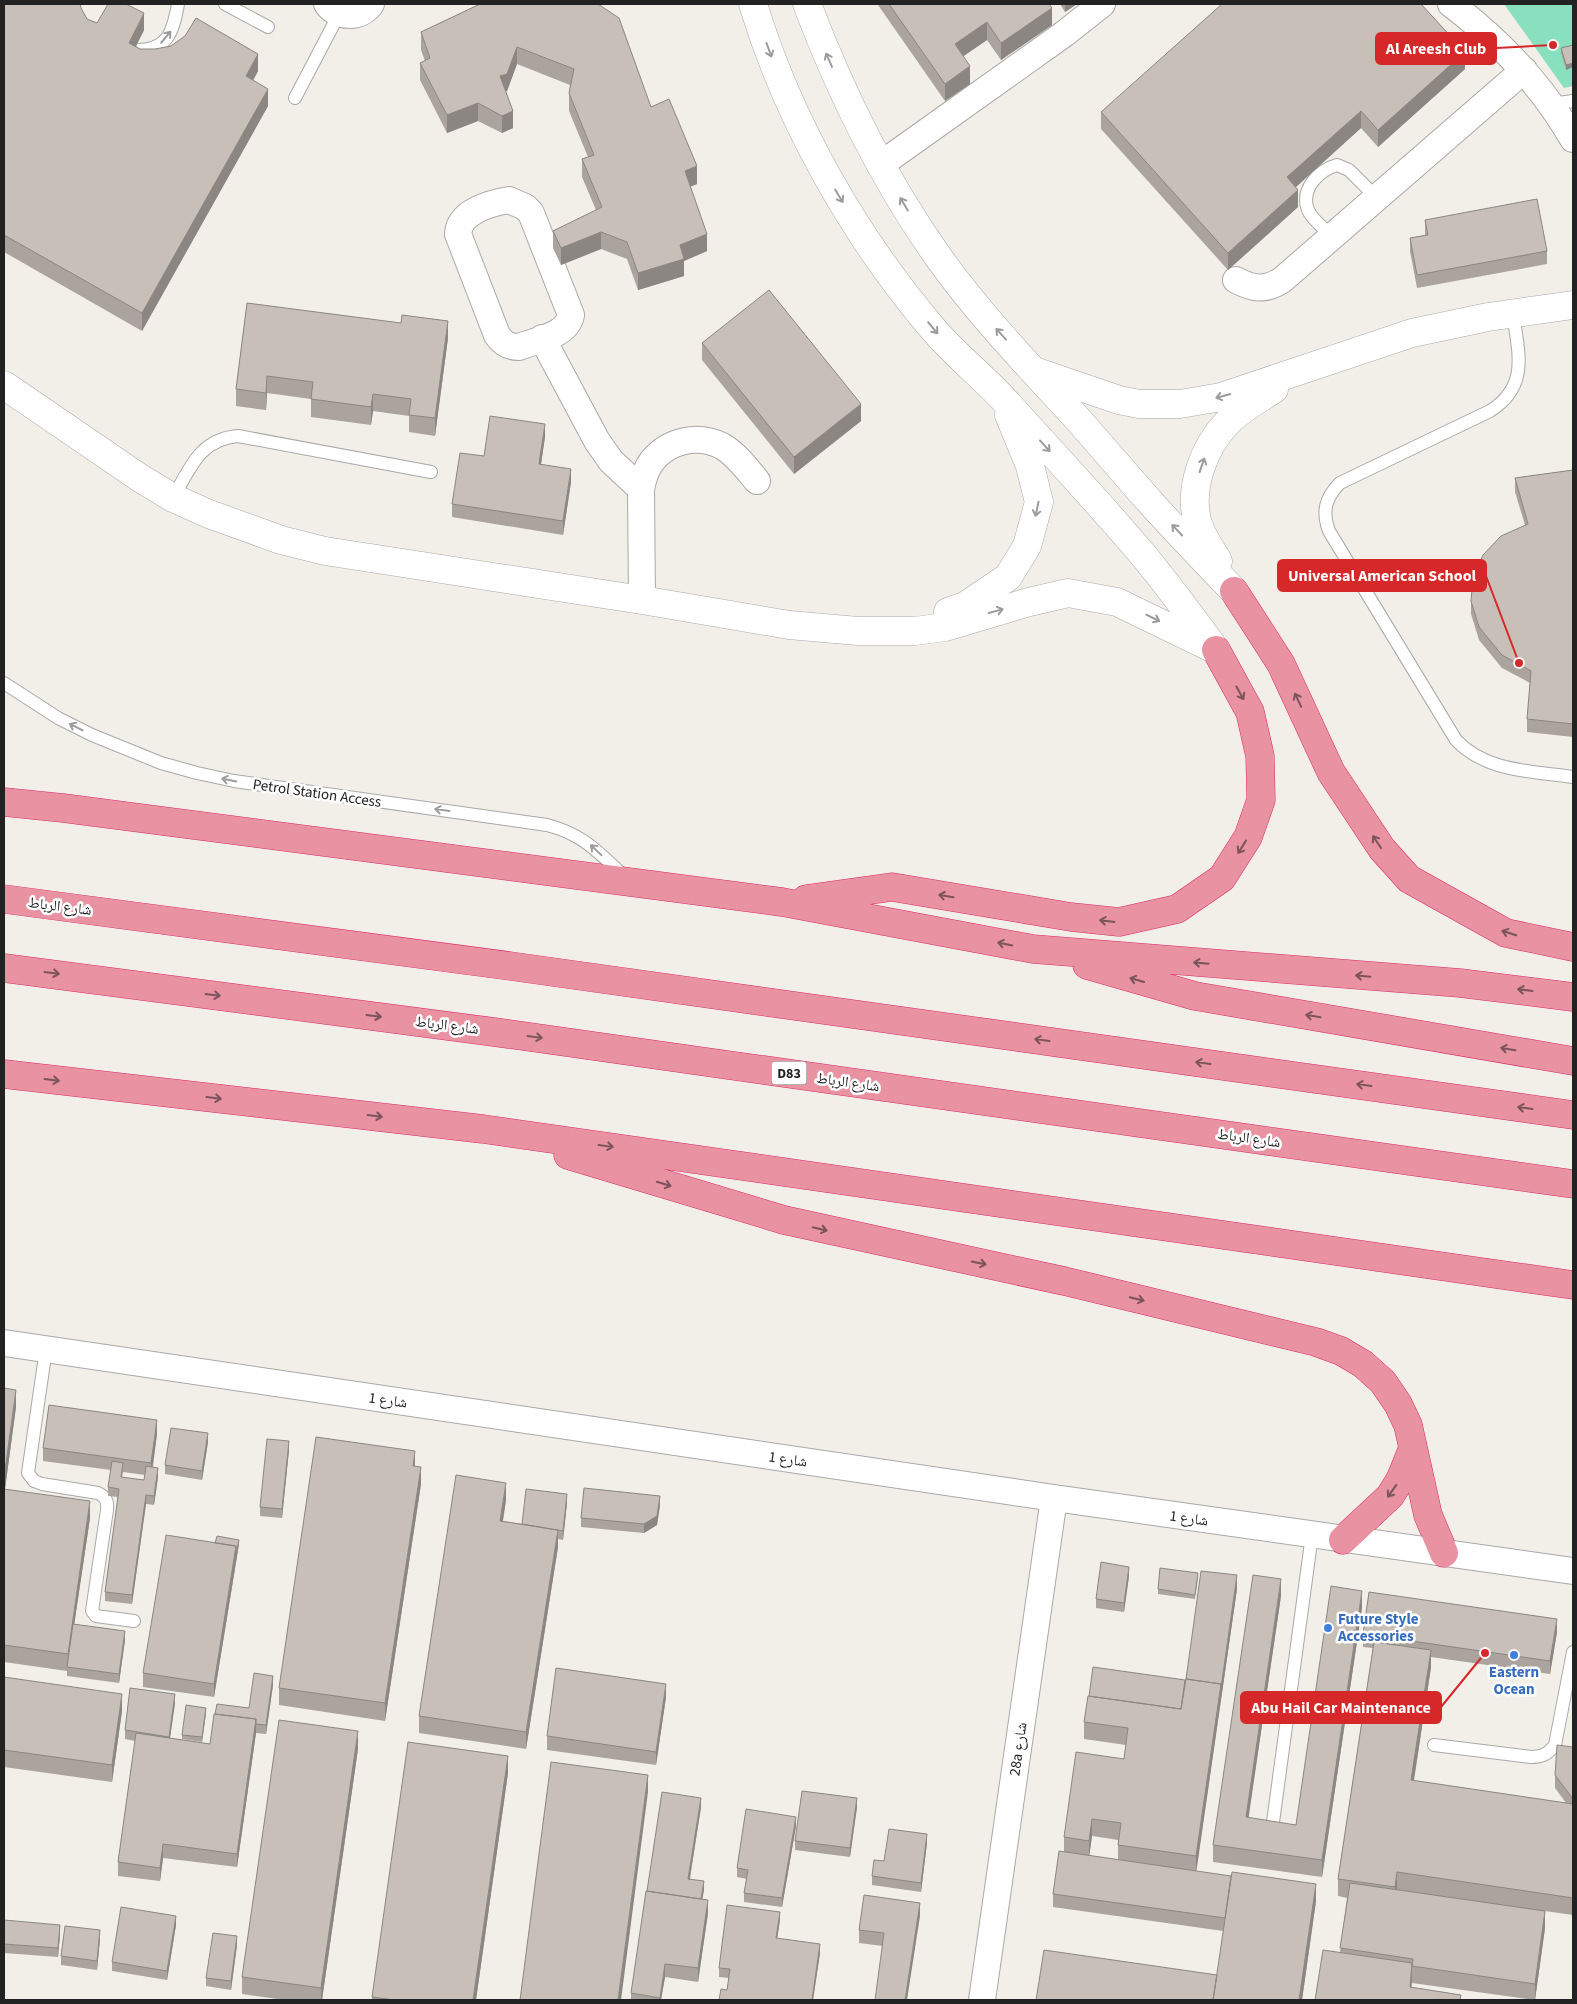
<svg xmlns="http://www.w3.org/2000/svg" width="1577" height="2004" font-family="'Source Sans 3','Noto Naskh Arabic',sans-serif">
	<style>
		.pitch { fill: #88e0be }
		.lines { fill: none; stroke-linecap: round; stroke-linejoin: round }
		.service-casing { stroke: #a9a9a9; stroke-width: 14 }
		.minor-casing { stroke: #a9a9a9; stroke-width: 28 }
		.tertiary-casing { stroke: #a9a9a9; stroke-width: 29 }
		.motorway-casing { stroke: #dc2a67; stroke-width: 29 }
		.service { stroke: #fff; stroke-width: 12 }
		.minor { stroke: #fff; stroke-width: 26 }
		.tertiary { stroke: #fff; stroke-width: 28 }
		.motorway { stroke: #e892a2; stroke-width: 28 }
		.wall { fill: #aba49e; fill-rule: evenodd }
		.shaded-wall { fill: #8b8681 }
		.building { fill: #c7bfb8; stroke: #8b8681 }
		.oneway { stroke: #9c9c9c }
		.oneway2 { stroke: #7b545c }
		.shop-dot { fill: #3f7fe0; stroke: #fff; stroke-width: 2 }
		.labels { text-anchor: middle; stroke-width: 5; stroke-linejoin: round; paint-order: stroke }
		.shield { fill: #fff; stroke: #646464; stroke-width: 1 }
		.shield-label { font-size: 14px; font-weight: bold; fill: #222 }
		.street-label { font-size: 15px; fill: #222; stroke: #fff }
		.shop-label { font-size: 15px; font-weight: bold; fill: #366cbe; stroke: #fff; text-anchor: start }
		.leader { fill: none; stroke: #d62828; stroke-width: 2 }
		.callout-dot { fill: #d62828; stroke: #fff; stroke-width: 2 }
		.callout { fill: #d62828; stroke: #d62828; stroke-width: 2 }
		.callout-label { font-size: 16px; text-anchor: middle; font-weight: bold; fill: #fff }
	</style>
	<rect width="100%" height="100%" fill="#f2efe9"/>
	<path class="pitch" d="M1504 4H1573V86L1564 88Z"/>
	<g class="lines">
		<g class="service-casing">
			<path id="service" d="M225 4 268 27
				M134 50C168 51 173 32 178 4
				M295 98 339 14
				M1551 104 1573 101
				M1332 236C1325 229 1312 220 1308 210 1300 189 1319 170 1337 165L1349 170 1377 198
				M1513 313C1518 352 1530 386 1490 411L1340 483C1325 498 1322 512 1329 531L1456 740C1486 772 1532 771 1573 777
				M173 498C190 468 200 439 238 436L431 472
				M4 683 58 718 92 735 161 763 197 773 234 781 547 825C583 834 598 852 625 877
				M46 1349 28 1473 34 1481 42 1484 98 1493C106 1497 108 1501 107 1510L92 1611 96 1616 134 1621
				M1434 1745 1531 1757C1542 1757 1548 1754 1555 1745L1573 1652
				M1273 1822 1312 1535"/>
		</g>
		<g class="minor-casing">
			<path id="minor" d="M327 4C338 18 360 19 371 4
				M1451 4C1501 42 1542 85 1573 139
				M880 165 1064 34 1102 4
				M509 200 525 207 531 213 571 315C567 336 536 340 519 347 509 347 503 344 497 335L458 234C459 212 490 203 509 200Z
				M1236 280C1253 289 1265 291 1282 280L1524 70
				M542 338 597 441 611 461 641 489
				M642 600 641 489C643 479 646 469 652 461 669 440 698 434 722 446 736 454 747 469 757 481
				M4 1343 1054 1498 1573 1571
				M982 2000 1054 1498"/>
		</g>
		<g class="tertiary-casing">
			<path id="tertiary" d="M753 4C788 120 855 238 934 330 957 357 985 378 1008 404 1053 454 1100 504 1144 556 1168 585 1190 615 1212 645
				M807 4C841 94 883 179 939 258 979 314 1027 364 1074 415 1100 444 1125 474 1151 503 1178 533 1206 562 1234 591
				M1037 372 1119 400 1139 404H1180L1221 397 1412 333 1488 317 1573 305
				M4 385 140 478 173 498 209 514 281 540 325 551 642 600 789 625 858 631H915L945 627 1029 602 1068 593 1117 602 1216 650
				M1218 561C1211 549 1200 534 1197 520 1189 487 1204 447 1227 423 1240 409 1258 400 1274 389
				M948 612 965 606 1008 577 1027 546 1039 502 1030 466 1009 415"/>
		</g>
		<g class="motorway-casing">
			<path id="motorway" d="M1234 591 1281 664 1331 772 1382 849 1409 879 1506 933 1573 947
				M4 802 63 808 782 902 1033 949 1460 983 1573 997
				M4 899 510 966 1573 1115
				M806 899 892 887 1071 917 1119 922 1177 909 1222 878 1248 837 1261 800 1260 756 1250 712 1216 650
				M1087 965 1195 996 1573 1061
				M4 968 494 1032 1573 1184
				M4 1074 483 1129 1573 1285
				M568 1155 784 1220 1064 1281 1316 1342 1341 1351 1363 1364 1383 1382 1398 1404 1408 1425 1428 1515 1444 1553
				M1343 1540 1390 1496 1400 1480 1413 1448"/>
		</g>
		<use href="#service" class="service"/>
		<use href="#minor" class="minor"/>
		<use href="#tertiary" class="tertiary"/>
		<use href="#motorway" class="motorway"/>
	</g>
	<path class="wall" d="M4 4 81 8 87 19 97 23 144 30 136 46 140 49 258 71 253 80 268 106 142 331 4 252Z
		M480 4 651 107 697 184 690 186 707 251 684 261V276L638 290 627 259 601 249 561 265 553 248V231L596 210 582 177V159L588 157 569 111V93L570 85 517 64 507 91H506L513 128 502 133 478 121 447 133 420 80V63L425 61 421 50V32Z
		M878 4H1049L1052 25 1001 60 987 40 963 56 970 84 945 101 878 5Z
		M1060 4H1077L1065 12Z
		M1573 45 1566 70 1561 53V48Z
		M1465 69 1378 147 1361 128 1296 187 1298 207 1228 270 1101 129V112Z
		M1425 220 1547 251V264L1417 288 1410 251V238L1425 235Z
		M247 303 448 338 435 436 409 432V416L373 411 371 425 311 417V399L267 393 266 410 236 406V389Z
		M702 343 861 421 794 474 702 360Z
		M545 437 541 464 571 482 563 535 452 517V504L484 456Z
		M1573 470V737L1527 732V719L1530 683 1502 668 1479 640 1471 614V601L1525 525 1515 492V478Z
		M4 1388 16 1407 5 1489 90 1518 74 1624 125 1640 119 1683 67 1676V1671L4 1662Z
		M157 1434 153 1467 158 1477 154 1505 146 1504 132 1604 105 1601V1592L118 1497 108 1496V1487L111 1470 43 1461V1448ZM123 1472 145 1475 144 1480 122 1478Z
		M208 1442 202 1480 165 1474V1465Z
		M289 1450 282 1518 260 1516V1507Z
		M415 1466 421 1484 385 1721 279 1705V1688Z
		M506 1500 503 1521 522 1524 567 1503 563 1540 558 1539V1547L526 1749 419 1733V1716Z
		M660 1505 657 1525 644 1533 581 1527V1518Z
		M215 1543 239 1544 214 1697 143 1687V1673Z
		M1129 1576 1124 1612 1096 1608V1599Z
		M1198 1578 1195 1599 1158 1594V1589Z
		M1237 1589 1196 1871 1316 1901 1302 2000H1036L1217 1975 1223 1931 1053 1907V1894L1064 1852V1837L1124 1759 1126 1745 1084 1739V1722L1185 1680ZM1092 1836 1118 1840V1860L1089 1856Z
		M1281 1596 1248 1818 1296 1825 1362 1608 1322 1877 1213 1862V1845Z
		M1557 1632 1550 1674 1431 1657V1667L1414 1781 1566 1803 1555 1788V1775L1573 1747V1915L1545 1911V1928L1535 2000 1412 1983V1981L1411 1988 1461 2000H1315L1340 1952 1347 1898 1338 1896V1879L1373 1648 1363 1647V1634Z
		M4 1677 122 1711 112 1782 4 1767Z
		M273 1685 266 1734 256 1733 237 1867 163 1858 160 1881 118 1876V1862L135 1741 125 1739V1730L175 1703 170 1738 210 1744 249 1708Z
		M666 1697 656 1765 547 1750V1736Z
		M206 1713 202 1742 182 1739V1735Z
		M358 1749 322 2000H285L242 1994V1977Z
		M508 1773 476 2000H372V1997Z
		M701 1807 690 1879 704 1890 702 1899 708 1913 698 1982 665 1977 661 2000H631V1993L647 1891Z
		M857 1807 850 1857 795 1850V1841Z
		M796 1826 782 1907 744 1902V1893L747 1879 737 1877V1868Z
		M927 1843 921 1892 872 1885V1876L884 1861Z
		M920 1916 883 1946 859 1943V1930Z
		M4 1920 60 1934 58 1957 4 1953Z
		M780 1920 777 1938 820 1953 813 2000H719L727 1990 729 1978 719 1977V1968Z
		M176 1925 167 1980 112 1971V1962Z
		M100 1939 97 1970 61 1965V1956Z
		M237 1945 231 1990 206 1986V1978Z"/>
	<path class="shaded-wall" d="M1065 4H1077L1065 12Z
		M1052 8V25L1001 60V43Z
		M144 13V30L129 60V43Z
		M987 22V40L955 62V44Z
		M517 47V64L507 91 500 93V76Z
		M1465 52V69L1378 147V130Z
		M258 54V71L246 94V76Z
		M1573 63V67L1566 70V65Z
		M970 66V84L945 101V84Z
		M268 89V106L142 331V313Z
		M478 103V121L447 133V115Z
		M513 111V128L502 133V116Z
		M1361 111V128L1287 195V177Z
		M697 166V184L685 189V171Z
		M1298 190V207L1228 270V253Z
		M601 232V249L561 265V248Z
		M707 234V251L684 261V276L638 290V273L680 245Z
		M448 321V338L435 436V418Z
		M267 376V393L266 410V393Z
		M373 394V411L371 425V407Z
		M861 404V421L794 474V457Z
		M545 424V437L539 477V464Z
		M571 469V482L563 535V521Z
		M16 1390V1407L4 1496V1478Z
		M157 1420V1434L151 1476V1463Z
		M208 1433V1442L202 1480V1471Z
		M289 1441V1450L282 1518V1509Z
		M415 1451V1468L413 1466Z
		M421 1467V1484L385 1721V1703Z
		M158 1468V1477L154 1505V1496Z
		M506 1483V1500L500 1538V1521Z
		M567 1494V1503L563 1540V1531Z
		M146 1495V1504L132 1604V1595Z
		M660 1496V1505L657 1525 644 1533V1524Z
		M90 1501V1518L68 1667V1654Z
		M558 1530V1547L526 1749V1732Z
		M239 1540V1544L214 1697V1684L236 1546Z
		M1129 1567V1576L1124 1612V1603Z
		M1237 1575V1589L1196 1874V1856Z
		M1281 1579V1596L1246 1835V1817Z
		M1362 1591V1608L1322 1877V1860Z
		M1557 1619V1632L1550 1674V1661Z
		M125 1631V1640L119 1683V1674Z
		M1431 1650V1667L1411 1798V1780Z
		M273 1676V1685L266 1734V1725Z
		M666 1684V1697L656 1765V1752Z
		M122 1694V1711L112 1782V1765Z
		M175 1694V1703L169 1745V1737Z
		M206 1708V1713L202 1742V1737Z
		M256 1719V1733L237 1867V1854Z
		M358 1731V1749L322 2000H321V1988Z
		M508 1756V1773L476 2000H473Z
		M648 1775V1792L621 2000H618Z
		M701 1798V1807L688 1888V1879Z
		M857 1798V1807L850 1857V1848Z
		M796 1817V1826L782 1907V1898Z
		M1092 1819V1836L1089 1858V1841Z
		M927 1834V1843L921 1892V1883Z
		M163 1844V1858L160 1881V1868Z
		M1397 1872V1890L1395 1904V1887Z
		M704 1881V1890L700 1912V1903Z
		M1316 1884V1901L1302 2000H1299Z
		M708 1900V1913L698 1982V1968Z
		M920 1903V1916L907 2000H905Z
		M1545 1911V1928L1535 2000V1984Z
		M780 1912V1920L776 1947V1938Z
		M176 1916V1925L167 1980V1971Z
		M60 1925V1934L58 1957V1948Z
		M100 1930V1939L97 1970V1961Z
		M237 1936V1945L231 1990V1981Z
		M820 1944V1953L813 2000H812Z
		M665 1964V1977L661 2000H660Z
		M1412 1968V1981L1410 2000V1987Z"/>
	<path class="building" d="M4 4H80L81 8 87 19 97 23 108 4H126L144 13 129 43 140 49H155L171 46 185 36 196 18 258 54 246 76 268 89 142 313 4 235Z
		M480 4H598L619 18 651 107 669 99 697 166 685 171 707 234 680 245 684 259 638 273 627 242 601 232 561 248 553 231 602 207 582 159 594 155 569 93 574 69 517 47 507 74 500 76 513 111 502 116 478 103 447 115 420 63 430 58 421 32Z
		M889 4H1049L1052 8 1001 43 987 22 955 44 970 66 945 84Z
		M1222 4H1421L1465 52 1378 130 1361 111 1287 177 1298 190 1228 253 1101 112Z
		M1573 45V63L1566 65 1561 48Z
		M1537 199 1547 251 1417 275 1410 238 1428 235 1425 220Z
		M769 290 861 404 794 457 702 343Z
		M247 303 401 323 402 315 448 321 435 418 409 415 411 399 373 394 371 407 311 399 313 382 267 376 266 393 236 389Z
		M490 416 545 424 539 464 571 469 563 521 452 504 460 453 484 456Z
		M1573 470V724L1527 719 1531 671 1502 655 1479 627 1471 601 1473 577 1483 555 1501 536 1528 524 1515 478Z
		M4 1388 16 1390 4 1478Z
		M49 1405 157 1420 151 1463 43 1448Z
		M171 1428 208 1433 202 1471 165 1465Z
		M316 1437 415 1451 413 1466 421 1467 385 1703 279 1688Z
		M267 1439 289 1441 282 1509 260 1507Z
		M112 1461 123 1463 121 1477 144 1480 146 1466 158 1468 154 1496 146 1495 132 1595 105 1592 119 1489 108 1487Z
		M456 1475 506 1483 500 1521 558 1530 526 1732 419 1716Z
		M584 1488 660 1496 657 1516 644 1524 581 1518Z
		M4 1489 90 1501 68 1654 4 1645Z
		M526 1489 567 1494 563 1531 522 1524Z
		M166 1535 236 1546 214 1684 143 1673Z
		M217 1536 239 1540 236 1555V1546L215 1543Z
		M1101 1562 1129 1567 1124 1603 1096 1599Z
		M1160 1568 1198 1573 1195 1595 1158 1589Z
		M1201 1571 1237 1575 1221 1688V1684L1186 1679Z
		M1253 1575 1281 1579 1246 1817 1296 1825 1331 1586 1362 1591 1322 1860 1213 1845Z
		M1369 1592 1557 1619 1550 1661 1363 1634Z
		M73 1624 125 1631 119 1674 67 1667Z
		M1374 1642 1431 1650 1411 1780 1573 1804V1898L1397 1872 1395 1887 1338 1879Z
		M1093 1667 1185 1680 1181 1709 1089 1696Z
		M556 1668 666 1684 656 1752 547 1736Z
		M254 1673 273 1676 266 1725 256 1724V1719L215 1714 217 1704 249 1708Z
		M4 1677 122 1694 112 1765 4 1750Z
		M1186 1679 1221 1684 1196 1856 1118 1845 1121 1823 1092 1819 1089 1841 1064 1837 1076 1752 1124 1759 1128 1728 1084 1722 1088 1696 1181 1709Z
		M130 1688 175 1694 169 1737 125 1730Z
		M186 1705 206 1708 202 1737 182 1735Z
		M214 1714 256 1719 237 1854 163 1844 160 1868 118 1862 136 1733 210 1744Z
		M279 1720 358 1731 321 1988 242 1977Z
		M408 1742 508 1756 473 2000H394L372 1997Z
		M1557 1745 1573 1747V1799L1555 1775Z
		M551 1762 648 1775 618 2000H520Z
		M802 1791 857 1798 850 1848 795 1841Z
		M662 1792 701 1798 688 1879 704 1881 701 1899 647 1891Z
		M746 1809 796 1817 782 1898 744 1893 748 1870 737 1868Z
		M889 1829 927 1834 921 1883 872 1876 874 1860 884 1861Z
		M1059 1851 1231 1876 1225 1918 1053 1894Z
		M1232 1872 1316 1884 1299 2000H1213Z
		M1350 1883 1545 1911 1535 1984 1412 1966 1413 1959 1340 1948Z
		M646 1891 708 1900 698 1968 665 1964 660 1998 631 1993Z
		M864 1895 920 1903 905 2000H875L884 1933 859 1930Z
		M727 1905 780 1912 776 1938 820 1944 812 2000H719L721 1989 727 1990 730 1969 719 1968Z
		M121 1907 176 1916 167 1971 112 1962Z
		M4 1920 60 1925 58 1948 4 1944Z
		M65 1926 100 1930 97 1961 61 1956Z
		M213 1933 237 1936 231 1981 206 1978Z
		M1044 1950 1217 1975 1213 2000H1036Z
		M1323 1950 1412 1963 1410 1987 1461 1995 1460 2000H1315Z"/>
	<defs><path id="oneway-shaft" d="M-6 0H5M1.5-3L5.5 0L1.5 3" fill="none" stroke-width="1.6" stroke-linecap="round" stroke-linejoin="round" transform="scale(1.25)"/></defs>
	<g class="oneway">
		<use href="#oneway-shaft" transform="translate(166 37) rotate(-50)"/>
		<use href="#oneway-shaft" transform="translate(769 50) rotate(70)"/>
		<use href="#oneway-shaft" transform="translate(829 60) rotate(-114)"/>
		<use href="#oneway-shaft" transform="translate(839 196) rotate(59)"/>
		<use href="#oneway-shaft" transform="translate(904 204) rotate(-121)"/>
		<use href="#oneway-shaft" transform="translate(933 328) rotate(50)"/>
		<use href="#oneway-shaft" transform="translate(1001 334) rotate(-132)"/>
		<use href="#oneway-shaft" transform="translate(1223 396) rotate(164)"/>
		<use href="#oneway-shaft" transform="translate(1045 446) rotate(48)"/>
		<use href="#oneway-shaft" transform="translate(1202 465) rotate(-71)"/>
		<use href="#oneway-shaft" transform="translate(1037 509) rotate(102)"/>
		<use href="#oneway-shaft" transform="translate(1177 530) rotate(-133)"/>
		<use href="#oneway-shaft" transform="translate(996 611) rotate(-15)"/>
		<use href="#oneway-shaft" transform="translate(1153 618) rotate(26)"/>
		<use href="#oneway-shaft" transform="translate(76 727) rotate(-153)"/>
		<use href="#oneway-shaft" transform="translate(229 780) rotate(-169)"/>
		<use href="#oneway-shaft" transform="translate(442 810) rotate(-172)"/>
		<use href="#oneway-shaft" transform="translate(596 850) rotate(-137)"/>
	</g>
	<g class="oneway2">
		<use href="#oneway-shaft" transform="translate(1240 693) rotate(61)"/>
		<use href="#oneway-shaft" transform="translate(1298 700) rotate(-115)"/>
		<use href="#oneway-shaft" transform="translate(1377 842) rotate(-124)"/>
		<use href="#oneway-shaft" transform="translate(1242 847) rotate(122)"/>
		<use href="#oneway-shaft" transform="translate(946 896) rotate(-171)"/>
		<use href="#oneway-shaft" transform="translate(1107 921) rotate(-173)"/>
		<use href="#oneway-shaft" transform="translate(1509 933) rotate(-162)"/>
		<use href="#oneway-shaft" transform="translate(1005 944) rotate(-169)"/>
		<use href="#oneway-shaft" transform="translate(1201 963) rotate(-175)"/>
		<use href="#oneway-shaft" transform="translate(52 973) rotate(7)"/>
		<use href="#oneway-shaft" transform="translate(1363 976) rotate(-175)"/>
		<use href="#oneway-shaft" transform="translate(1137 980) rotate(-164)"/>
		<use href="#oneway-shaft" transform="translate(1525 990) rotate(-173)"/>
		<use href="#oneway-shaft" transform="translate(213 995) rotate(7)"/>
		<use href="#oneway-shaft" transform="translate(374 1016) rotate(7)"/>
		<use href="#oneway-shaft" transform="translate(1313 1016) rotate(-170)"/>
		<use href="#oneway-shaft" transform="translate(535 1037) rotate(8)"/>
		<use href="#oneway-shaft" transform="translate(1042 1040) rotate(-172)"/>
		<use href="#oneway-shaft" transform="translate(1508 1049) rotate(-170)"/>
		<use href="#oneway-shaft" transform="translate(1203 1063) rotate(-172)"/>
		<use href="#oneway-shaft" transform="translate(52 1080) rotate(7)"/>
		<use href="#oneway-shaft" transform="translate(1364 1085) rotate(-172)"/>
		<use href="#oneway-shaft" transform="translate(214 1098) rotate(7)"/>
		<use href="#oneway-shaft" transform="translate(1525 1108) rotate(-172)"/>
		<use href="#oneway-shaft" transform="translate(375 1116) rotate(7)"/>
		<use href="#oneway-shaft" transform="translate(606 1146) rotate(8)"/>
		<use href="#oneway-shaft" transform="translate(664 1184) rotate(17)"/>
		<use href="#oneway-shaft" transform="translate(820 1229) rotate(13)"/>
		<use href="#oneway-shaft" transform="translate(979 1263) rotate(12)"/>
		<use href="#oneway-shaft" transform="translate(1137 1299) rotate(14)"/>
		<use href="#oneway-shaft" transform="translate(1392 1491) rotate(125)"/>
	</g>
	<g class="shop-dot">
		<circle cx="1328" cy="1628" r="5"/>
		<circle cx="1514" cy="1655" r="5"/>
	</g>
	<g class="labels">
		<rect class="shield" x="771.5" y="1061.5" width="35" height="23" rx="4"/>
		<g class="shield-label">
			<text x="789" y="1078">D83</text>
		</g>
		<g class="street-label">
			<text transform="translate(317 793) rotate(8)" y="5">Petrol Station Access</text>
			<text transform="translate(60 906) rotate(7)" y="5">شارع الرباط</text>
			<text transform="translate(447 1025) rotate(7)" y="5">شارع الرباط</text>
			<text transform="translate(848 1082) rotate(8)" y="5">شارع الرباط</text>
			<text transform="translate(1249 1138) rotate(8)" y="5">شارع الرباط</text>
			<text transform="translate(388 1400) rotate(8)" y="5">شارع 1</text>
			<text transform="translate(788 1459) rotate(8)" y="5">شارع 1</text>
			<text transform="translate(1189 1518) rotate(8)" y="5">شارع 1</text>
			<text transform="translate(1018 1749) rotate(-82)" y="5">28a شارع</text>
		</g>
		<g class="shop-label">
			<text x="1338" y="1624">Future Style<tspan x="1338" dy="17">Accessories</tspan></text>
			<text x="1514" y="1677" text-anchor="middle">Eastern<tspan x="1514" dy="17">Ocean</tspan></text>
		</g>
	</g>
	<path class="leader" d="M1553 45L1496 48M1519 663L1486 576M1485 1653L1441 1707"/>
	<g class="callout-dot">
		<circle cx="1553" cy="45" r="5"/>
		<circle cx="1519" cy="663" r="5"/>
		<circle cx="1485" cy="1653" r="5"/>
	</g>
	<g class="callout">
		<rect x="1376" y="33" width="120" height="31" rx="5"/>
		<rect x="1278" y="560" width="208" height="31" rx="5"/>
		<rect x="1241" y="1692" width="200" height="31" rx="5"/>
	</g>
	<g class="callout-label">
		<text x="1436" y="54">Al Areesh Club</text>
		<text x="1382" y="581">Universal American School</text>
		<text x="1341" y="1713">Abu Hail Car Maintenance</text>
	</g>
	<rect width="1577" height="2004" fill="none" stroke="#222222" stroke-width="10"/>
</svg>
